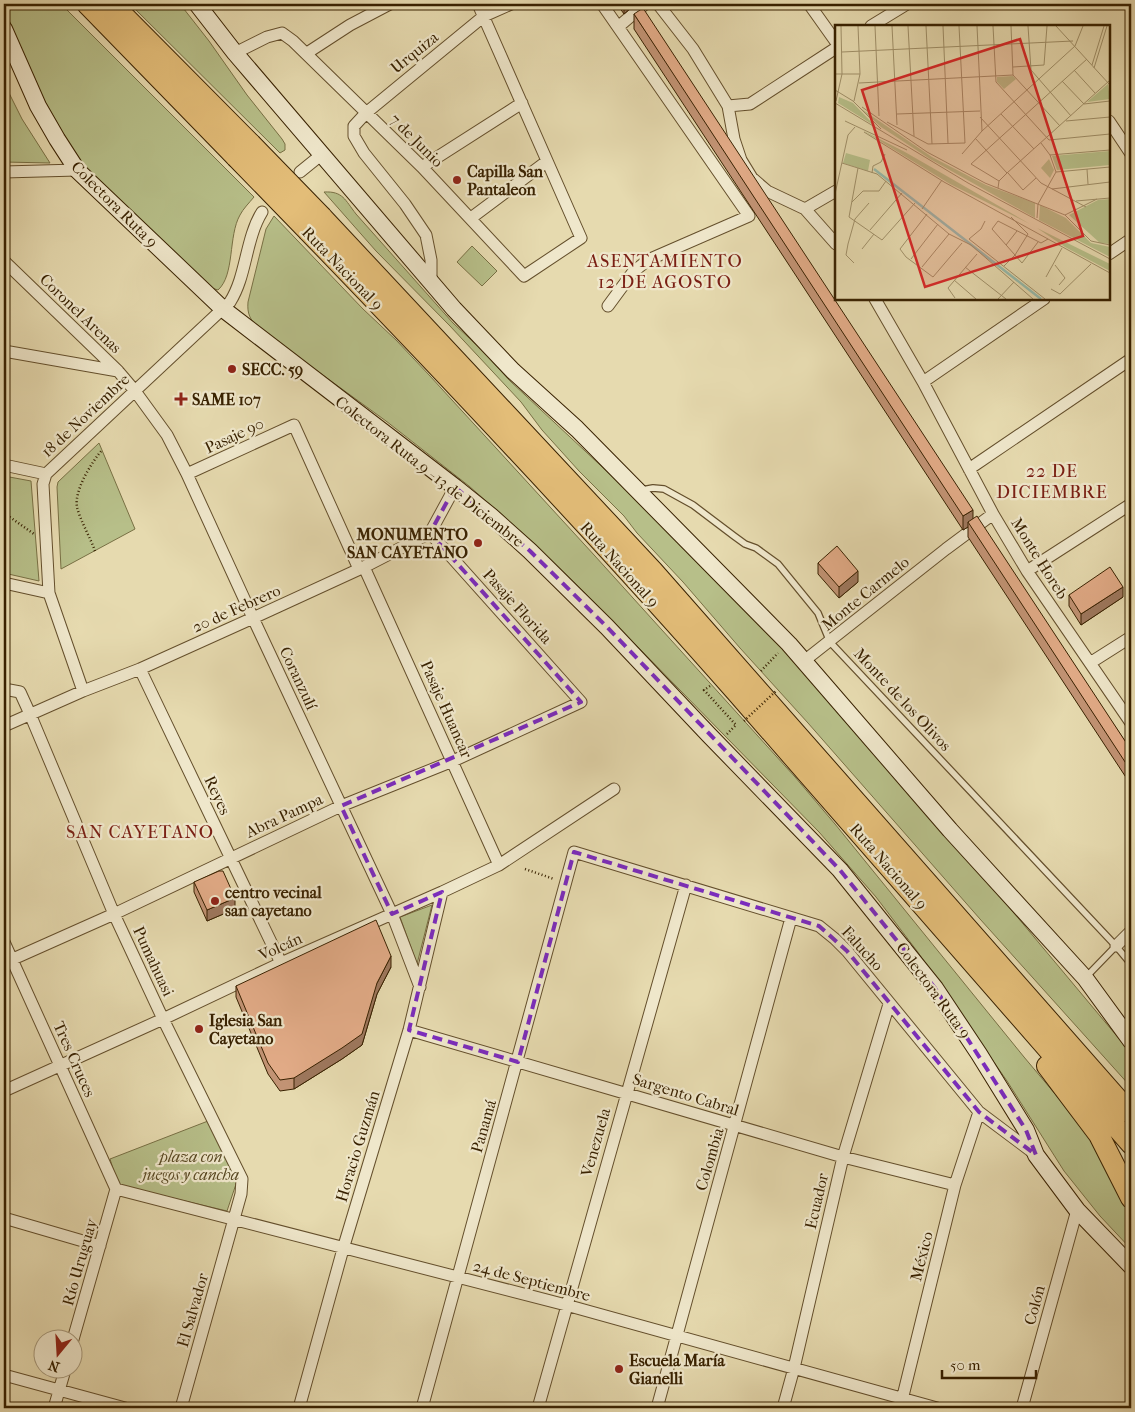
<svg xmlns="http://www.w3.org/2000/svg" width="1135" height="1412" font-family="'IM FELL French Canon',serif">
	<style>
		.green { fill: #b7bf89; stroke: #787044 }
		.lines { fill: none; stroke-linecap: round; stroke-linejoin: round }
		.lane-casing { stroke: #644f2c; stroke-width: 8 }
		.street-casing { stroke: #644f2c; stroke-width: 13 }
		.secondary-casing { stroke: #382100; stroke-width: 18 }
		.highway-casing { stroke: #382100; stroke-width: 22 }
		.path { stroke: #382100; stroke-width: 2.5; stroke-dasharray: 1 2.5; stroke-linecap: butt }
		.lane { stroke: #efe7cb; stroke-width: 5.5 }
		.street { stroke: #efe7cb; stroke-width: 11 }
		.secondary { stroke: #efe7cb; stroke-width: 16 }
		.highway { stroke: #e3bd78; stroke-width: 20 }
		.highway-bridge-casing { stroke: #382100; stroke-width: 22; stroke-linecap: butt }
		.path-bridge { stroke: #382100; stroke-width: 2.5; stroke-dasharray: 1 2.5; stroke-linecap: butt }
		.highway-bridge { stroke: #e3bd78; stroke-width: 20 }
		.wall { fill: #c29374; stroke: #382100 }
		.shaded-wall { fill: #9e785e; stroke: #382100 }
		.building { fill: #e2ab87; stroke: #382100 }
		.marked { fill: none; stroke: #7b2cbf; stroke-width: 4; stroke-dasharray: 10 6; stroke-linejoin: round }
		.poi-dot { fill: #8f2418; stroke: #efe7cb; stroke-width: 2 }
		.labels { text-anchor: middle; stroke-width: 4.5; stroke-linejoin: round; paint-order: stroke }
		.street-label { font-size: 16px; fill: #382100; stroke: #efe7cb }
		.poi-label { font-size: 16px; font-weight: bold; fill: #382100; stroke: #efe7cb; text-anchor: start }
		.park-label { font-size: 16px; font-style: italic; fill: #584822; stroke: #efe7cb }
		.neighbourhood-label { font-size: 18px; letter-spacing: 1px; fill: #7a1f14; stroke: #efe7cb }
		.inset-river { fill: none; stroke: #96bbac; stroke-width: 2.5 }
		.inset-road { fill: none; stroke: #a09069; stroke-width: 1 }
		.view { fill: #d62828; fill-opacity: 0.15; stroke: #d62828; stroke-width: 2.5 }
		.inset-edge { fill: none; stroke: #382100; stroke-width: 2.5 }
	</style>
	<rect width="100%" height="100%" fill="#e6daaf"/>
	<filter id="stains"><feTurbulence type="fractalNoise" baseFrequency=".004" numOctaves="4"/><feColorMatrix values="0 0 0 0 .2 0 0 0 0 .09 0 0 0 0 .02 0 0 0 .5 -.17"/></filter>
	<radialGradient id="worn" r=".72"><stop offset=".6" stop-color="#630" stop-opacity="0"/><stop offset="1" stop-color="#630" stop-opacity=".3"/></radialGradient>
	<path class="green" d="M4 4H61L254 197C249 203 243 209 240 215 228 236 235 275 218 290L212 288 96 180 73 151 38 89 4 8Z
		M130 4H180L209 41 247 95 282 139 285 144V150L280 153Z
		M4 83 22 119 50 163 4 162Z
		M324 192C343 191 345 200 356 214L453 323 483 351 510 381 689 548 896 772 1131 1053V1087L980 919 808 723 740 648 683 582 637 533 624 516 579 471 542 430 521 402 450 326 376 251Z
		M274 216 363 309 396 340 430 376 595 556 795 777 835 824 1024 1057 1087 1132 1131 1218V1249L1100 1216 1064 1171 1007 1081 917 951 876 897 819 832 585 593 528 538 469 486 386 421 258 328C250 319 247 314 248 302L266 229Z
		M472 246 497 271 482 286 457 262Z
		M99 443 135 529 61 569 57 487 58 482Z
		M4 476 31 481 39 581 4 573Z
		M432 905 417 964 400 917Z
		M208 1121 238 1178 227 1211 118 1185 110 1159Z"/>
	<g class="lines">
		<g class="lane-casing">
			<path id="lane" d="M642 490 653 488 664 489 693 505 734 536 745 544 756 548 778 564 818 613 830 642 1116 946 1131 964
				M1086 977 1116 946"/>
		</g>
		<g class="street-casing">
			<path id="street" d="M602 4 749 216 648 260 633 272 608 306
				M658 4 693 49 728 106 734 139 741 160 752 178 767 191 805 209 836 244
				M809 4 836 42
				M871 26 907 4
				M618 27 645 4
				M235 53 267 37 282 33 293 41 422 167 524 276 581 238 478 4
				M307 53 350 25 390 4
				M728 106 750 104 836 48
				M1109 121 1131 154
				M422 167 522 103
				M4 172 77 170
				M300 172 321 155
				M805 209 836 191
				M471 218 546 162
				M1109 254 1131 239
				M4 261 118 371 135 391 167 435 187 474 253 618 392 914 420 987
				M431 282V260L426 235 405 204 364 153 354 136V126L366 113 484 16 511 4
				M875 299 923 382 993 514 1027 571 1131 723
				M4 351 118 371
				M923 382 1044 299
				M4 465 46 474
				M969 469 1131 359
				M187 474 294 425 359 569
				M364 567 499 865
				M1027 571 1131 504
				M4 583 49 593
				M804 661 946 549 993 514
				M1090 663 1131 637
				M140 669 281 963
				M4 689 20 692 30 714 114 914 163 1019 242 1179 241 1194 181 1408
				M83 691 49 593 43 484 46 474 230 302C247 275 245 240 262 212
				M4 726 83 691 140 669 253 618 364 567 430 533 455 487
				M4 942 116 1189
				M1116 946 1131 931
				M4 963 114 914 341 806 453 761 581 702 430 533
				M409 1030 843 1157 955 1185
				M4 1091 163 1019 281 963 442 892 499 865 614 789
				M116 1189 566 1305 937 1408
				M4 1218 100 1246
				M72 1343 116 1189
				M4 1375 125 1408
				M54 1408 65 1370
				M299 1408 343 1249 409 1030 442 892
				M422 1408 574 852 819 926 835 939 847 951 979 1112 1035 1154
				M538 1408 686 885
				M657 1408 791 918
				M783 1408 794 1368 843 1157 889 1004
				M900 1408 955 1185 979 1112
				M1022 1408 1077 1210"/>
		</g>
		<g class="secondary-casing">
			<path id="secondary" d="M197 4 235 53 454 309 513 371 577 429 789 644 950 830 1085 978 1131 1041
				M4 29 38 106 57 139 77 170 223 309 455 487 491 516 530 551 607 627 709 735 840 870 935 988 979 1054 1026 1130 1036 1155 1077 1210 1131 1266"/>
		</g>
		<g class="highway-casing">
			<path id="highway" d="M87 4 236 157
				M112 4 251 144
				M322 217 653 571 1131 1114
				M308 231C454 382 598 535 737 693 869 842 999 994 1131 1144
				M1047 1066 1099 1135 1131 1198"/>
		</g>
		<path class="path" d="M4 513 34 534
			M95 551C90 537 80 520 77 507 74 490 92 462 102 450
			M761 671 778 653
			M710 686 704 690 736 725 727 734
			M525 869 554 879"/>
		<use href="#lane" class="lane"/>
		<use href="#street" class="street"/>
		<use href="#secondary" class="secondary"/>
		<use href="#highway" class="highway"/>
		<g class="highway-bridge-casing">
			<path id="highway-bridge" d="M251 144 322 217
				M236 157 308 231"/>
		</g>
		<path class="path-bridge" d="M744 721 776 691"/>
		<use href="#highway-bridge" class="highway-bridge"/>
	</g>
	<path class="wall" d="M617 4H632V7L624 14Z
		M634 14 973 519 1131 750V785L968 537V527L963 530 634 29Z
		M818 563 858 582 839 598 818 574Z
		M1069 595 1123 597 1081 625 1069 606Z
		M194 882 235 909 207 921 194 892Z
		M391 967 377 994 362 1045 342 1059 294 1089 280 1091 268 1074 236 997V986Z"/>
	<path class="shaded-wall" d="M624 4H632V7L624 14Z
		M973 510V524L968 522V527L963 530V516Z
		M858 571V582L839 598V587Z
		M1123 587V597L1081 625V614Z
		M235 898V909L207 921V910Z
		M391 956V967L377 994 362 1045 342 1059 294 1089V1078L377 983Z"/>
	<path class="building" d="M643 8 973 510 963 516 634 14Z
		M977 516 1131 750V771L968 522Z
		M837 546 858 571 839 587 818 563Z
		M1110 567 1123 587 1081 614 1069 595Z
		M219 871H223L235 898 207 910 194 882Z
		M376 920 391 956 377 983 362 1034 342 1048 294 1078 280 1080 268 1063 236 986Z"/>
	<path class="marked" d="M455 487 530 551 607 627 840 870 935 988 1026 1130 1036 1155 979 1112 847 951 819 926 574 852 518 1062 409 1030 442 892 392 914 341 806 581 702 430 533Z"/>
	<g class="poi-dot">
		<circle cx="457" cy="180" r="5"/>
		<circle cx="232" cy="369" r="5"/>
		<path d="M178.5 391.5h5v5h5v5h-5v5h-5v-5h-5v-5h5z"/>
		<circle cx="478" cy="543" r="5"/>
		<circle cx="215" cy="901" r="5"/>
		<circle cx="199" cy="1029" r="5"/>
		<circle cx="619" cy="1369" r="5"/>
	</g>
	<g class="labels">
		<g class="street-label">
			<text transform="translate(414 52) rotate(-39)" y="6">Urquiza</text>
			<text transform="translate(417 140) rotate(45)" y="6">7 de Junio</text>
			<text transform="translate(115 204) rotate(45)" y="6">Colectora Ruta 9</text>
			<text transform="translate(343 268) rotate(46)" y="6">Ruta Nacional 9</text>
			<text transform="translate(81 313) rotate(44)" y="6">Coronel Arenas</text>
			<text transform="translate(85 415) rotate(-43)" y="6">18 de Noviembre</text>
			<text transform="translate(234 435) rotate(-25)" y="6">Pasaje 90</text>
			<text transform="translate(430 471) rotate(38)" y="6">Colectora Ruta 9 - 13 de Diciembre</text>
			<text transform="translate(1040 558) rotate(58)" y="6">Monte Horeb</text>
			<text transform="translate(620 564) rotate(48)" y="6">Ruta Nacional 9</text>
			<text transform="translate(865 593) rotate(-39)" y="6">Monte Carmelo</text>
			<text transform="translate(518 606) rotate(48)" y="6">Pasaje Florida</text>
			<text transform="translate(236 608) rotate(-24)" y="6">20 de Febrero</text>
			<text transform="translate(299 678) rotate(65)" y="6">Coranzulí</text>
			<text transform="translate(903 699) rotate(47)" y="6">Monte de los Olivos</text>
			<text transform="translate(447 709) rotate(66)" y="6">Pasaje Huancar</text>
			<text transform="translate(218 795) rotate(65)" y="6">Reyes</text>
			<text transform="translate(284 815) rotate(-25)" y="6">Abra Pampa</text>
			<text transform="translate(889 866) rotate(49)" y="6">Ruta Nacional 9</text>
			<text transform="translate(280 946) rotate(-24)" y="6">Volcán</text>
			<text transform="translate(863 948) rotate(48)" y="6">Falucho</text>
			<text transform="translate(154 961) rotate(65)" y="6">Pumahuasi</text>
			<text transform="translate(934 990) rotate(54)" y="6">Colectora Ruta 9</text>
			<text transform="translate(75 1059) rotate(66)" y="6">Tres Cruces</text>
			<text transform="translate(686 1094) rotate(17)" y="6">Sargento Cabral</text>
			<text transform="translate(483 1126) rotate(-74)" y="6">Panamá</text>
			<text transform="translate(595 1142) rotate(-74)" y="6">Venezuela</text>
			<text transform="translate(357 1146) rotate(-73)" y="6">Horacio Guzmán</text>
			<text transform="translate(709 1159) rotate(-74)" y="6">Colombia</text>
			<text transform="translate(816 1201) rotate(-77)" y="6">Ecuador</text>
			<text transform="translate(921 1256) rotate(-76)" y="6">México</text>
			<text transform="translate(79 1262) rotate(-74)" y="6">Río Uruguay</text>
			<text transform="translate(532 1280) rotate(15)" y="6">24 de Septiembre</text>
			<text transform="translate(1034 1305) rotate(-75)" y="6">Colón</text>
			<text transform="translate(192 1310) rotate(-74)" y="6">El Salvador</text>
		</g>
		<g class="poi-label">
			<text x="467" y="177">Capilla San<tspan x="467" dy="18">Pantaleon</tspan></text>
			<text x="242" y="375">SECC. 59</text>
			<text x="192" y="405">SAME 107</text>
			<text x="468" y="540" text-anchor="end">MONUMENTO<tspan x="468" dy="18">SAN CAYETANO</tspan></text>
			<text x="225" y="898">centro vecinal<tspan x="225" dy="18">san cayetano</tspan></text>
			<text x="209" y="1026">Iglesia San<tspan x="209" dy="18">Cayetano</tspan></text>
			<text x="629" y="1366">Escuela María<tspan x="629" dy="18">Gianelli</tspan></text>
		</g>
		<g class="park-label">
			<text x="191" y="1162">plaza con<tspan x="191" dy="18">juegos y cancha</tspan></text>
		</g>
		<g class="neighbourhood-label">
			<text x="665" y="267">ASENTAMIENTO<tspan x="665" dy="21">12 DE AGOSTO</tspan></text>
			<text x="1052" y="477">22 DE<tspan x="1052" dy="21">DICIEMBRE</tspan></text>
			<text x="140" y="838">SAN CAYETANO</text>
		</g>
	</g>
	<g transform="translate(835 25)">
		<rect width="275" height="275" fill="#e6daaf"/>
		<path d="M178 51 181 54 169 64 162 57V52ZM273 59 275 74 252 77ZM4 72 18 78 40 101 3 78ZM25 83 97 132 151 160 200 178V193L95 134 46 102ZM27 105 70 127 195 199 115 159ZM275 126V140L222 145 217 131ZM11 128 35 135 33 146 8 138ZM214 134 219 145 215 153 206 143ZM275 174V219L265 218 234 190 263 175ZM205 180 231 193 256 218 275 222V232L204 195ZM202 203 275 239V246L230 222Z" fill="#b7bf89"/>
		<path class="inset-river" d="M39 144 206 274"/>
		<path class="inset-road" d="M40 1 44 91M57 1 62 100M73 1 79 111M91 1 97 119M108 1 113 118M142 1 147 106M158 1 161 57 214 115 275 109M176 1 178 50M193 1 196 45 236 91M221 1 275 60M7 27 238 16M257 40 269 1M178 42 209 40 212 1M259 43 272 1M239 45 260 68M0 49H25M178 50 225 101M227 56 249 79 275 76M24 58 178 50M0 65 18 76M1 76 7 49 6 1M18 76 46 104M19 76 25 49 23 1M0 78 133 158 275 234M27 82 92 127 150 158 230 190 256 216 275 220M62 89 145 86M166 89 199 124M145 92 206 158 251 182M10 96 72 125M231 96 275 92M52 97 93 119 130 118 124 1M29 107 109 157 275 248M140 113 172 148M127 129 147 106 240 21 248 1M215 130 275 125M7 138 42 149 114 209 136 220 198 274M23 143 14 192 47 215 80 178M252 144 253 159M221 147 275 142M37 148 38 141 46 137 50 129M173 148 188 165 201 153M164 156 136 139 252 34M163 163 164 156 172 148 274 56M217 164 275 157M0 169 13 110 20 102M241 176 275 173M17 177 28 166H44L51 156M87 184 107 155M92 189 65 224 71 232 98 252 127 218M230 190 262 174M202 193 203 179 221 147 215 130 206 118M150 196 146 204 134 214 210 274M35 205 67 168M203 217 187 238 157 204 163 196 206 218 213 214M171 220 182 206M27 224 39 209M76 234 103 199M19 238 11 230 13 219 20 194 34 178M220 240 230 253 224 260M169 241 180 230 193 209 176 192M87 242 114 209M130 242 171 274M211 252 227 223M119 255 141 274M216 264 225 269 256 239M120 273 113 263 142 229M163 274 179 257"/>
		<path class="view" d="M185 14 248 211 90 262 27 65Z"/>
		<rect width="275" height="275" class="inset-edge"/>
	</g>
	<rect width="1135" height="1412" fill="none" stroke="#e6daaf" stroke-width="20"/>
	<rect x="5" y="5" width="1125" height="1402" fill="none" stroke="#382100" stroke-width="2.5"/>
	<rect x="10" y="10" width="1115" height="1392" fill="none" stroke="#382100"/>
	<g transform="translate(58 1354) rotate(198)"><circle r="24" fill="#efe7cb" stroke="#a6987a"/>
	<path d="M0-4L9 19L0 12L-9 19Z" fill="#8f2418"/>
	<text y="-8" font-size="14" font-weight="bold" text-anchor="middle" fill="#382100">N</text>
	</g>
	<path d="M942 1370v8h94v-8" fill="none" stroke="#382100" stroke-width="2.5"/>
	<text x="950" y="1370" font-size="15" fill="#382100" stroke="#efe7cb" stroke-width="4" paint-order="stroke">50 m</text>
	<rect width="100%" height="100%" filter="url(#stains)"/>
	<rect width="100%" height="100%" fill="url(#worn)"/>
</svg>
